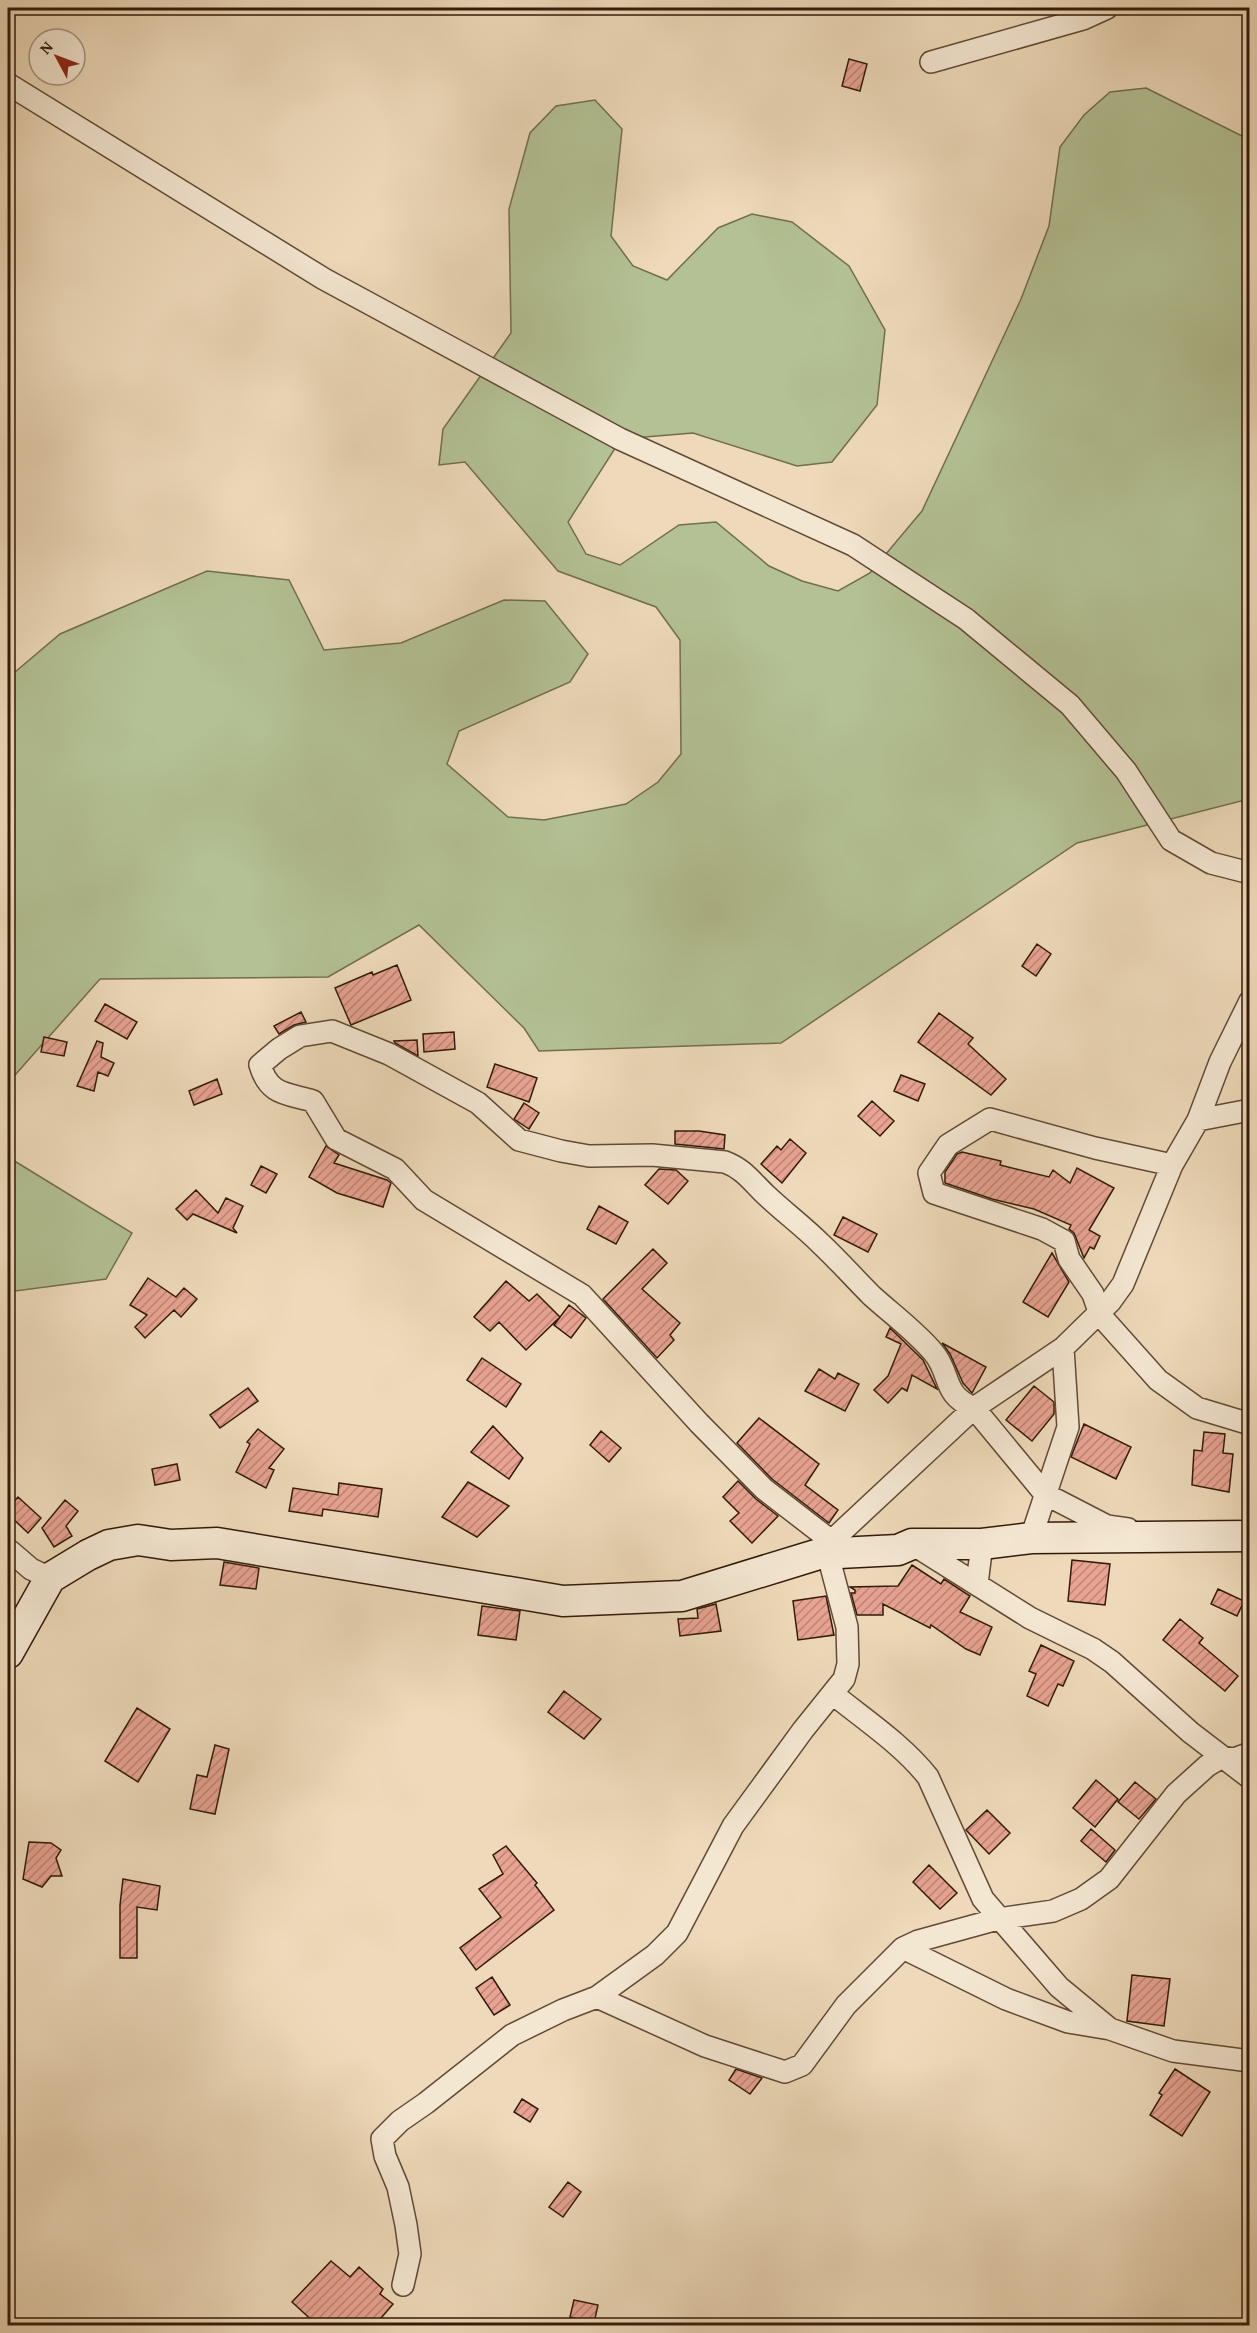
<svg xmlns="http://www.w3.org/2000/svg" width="1257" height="2333" font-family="'Gentium Book Plus',serif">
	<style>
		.green { fill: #b3c194; stroke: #726e4e; stroke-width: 1.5 }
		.building { fill: url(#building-hatch); stroke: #321a09; stroke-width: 1.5 }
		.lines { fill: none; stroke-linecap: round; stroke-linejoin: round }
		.street-casing { stroke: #614a35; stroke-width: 24 }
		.secondary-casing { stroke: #321a09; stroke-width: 33 }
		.street { stroke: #f4e7d2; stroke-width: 21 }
		.secondary { stroke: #f4e7d2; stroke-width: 30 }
	</style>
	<defs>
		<pattern id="building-hatch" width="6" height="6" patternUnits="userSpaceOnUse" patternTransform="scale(1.5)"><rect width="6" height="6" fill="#e8a392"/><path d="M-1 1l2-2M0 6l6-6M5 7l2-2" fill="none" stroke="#bd8475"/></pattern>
	</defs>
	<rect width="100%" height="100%" fill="#eedaba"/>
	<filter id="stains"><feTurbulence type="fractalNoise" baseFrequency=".00333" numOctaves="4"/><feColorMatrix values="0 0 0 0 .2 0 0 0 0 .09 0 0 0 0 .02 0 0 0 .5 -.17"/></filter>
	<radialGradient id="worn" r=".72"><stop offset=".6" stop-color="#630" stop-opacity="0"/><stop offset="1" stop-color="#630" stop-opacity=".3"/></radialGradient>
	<path class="green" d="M1146 88 1244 137 1249 128V799L1077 843 781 1043 539 1051 524 1028 419 925 328 977 100 979 8 1083V678L60 634 207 571 289 580 324 650 401 643 504 600 545 601 588 654 570 682 459 731 447 764 508 817 544 820 626 804 658 782 681 754 680 640 656 607 558 571 465 462 439 465 443 429 511 333 509 209 530 133 556 106 595 100 622 129 611 236 633 266 667 280 718 228 752 214 792 222 849 266 885 330 877 405 832 462 797 466 693 433 621 439 568 522 586 554 620 565 679 525 716 522 769 566 802 581 838 591 870 573 922 511 1021 299 1049 226 1060 147 1084 115 1110 92Z
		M8 1157 132 1233 106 1279 8 1292Z"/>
	<path class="building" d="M849 59 867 64 860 91 842 86Z
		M1037 944 1051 954 1036 976 1022 966Z
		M397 965 411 1000 351 1025 335 988 372 972 373 975Z
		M105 1004 137 1022 127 1039 95 1021Z
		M301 1012 306 1022 294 1025 279 1034 274 1026Z
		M939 1013 973 1038 968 1044 1006 1079 991 1095 918 1042Z
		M454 1032 455 1049 424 1052 423 1034Z
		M44 1037 67 1042 64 1056 41 1052Z
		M417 1040 418 1056 395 1043 394 1041Z
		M97 1041 103 1043 101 1057 114 1063 108 1076 98 1072 94 1091 77 1086Z
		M495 1064 537 1078 529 1102 487 1087Z
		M901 1075 925 1084 918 1101 894 1091Z
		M217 1079 222 1094 194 1105 189 1091Z
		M872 1101 894 1121 880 1136 858 1116Z
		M524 1103 539 1113 529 1129 514 1119Z
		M675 1131H699L725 1135 724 1149 675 1144Z
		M790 1139 806 1153 782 1183 761 1164 777 1146 781 1150Z
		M326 1146 339 1155 334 1163 387 1180 391 1183 383 1207 337 1193 309 1177Z
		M962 1152 1001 1161 1000 1165 1049 1177 1053 1170 1070 1183 1077 1168 1114 1188 1089 1230 1100 1236 1094 1249 1090 1247 1084 1258 1074 1233 1069 1229 1071 1225 1034 1209 992 1199 945 1183V1172L957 1154Z
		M261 1166 277 1174 266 1193 251 1185Z
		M659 1169 676 1170 688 1181 668 1204 645 1185Z
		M196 1190 218 1213 226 1198 243 1206 233 1228 237 1233 193 1214 187 1220 176 1209Z
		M599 1206 628 1222 616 1244 587 1229Z
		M843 1217 877 1234 868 1252 834 1235Z
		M653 1249 667 1263 642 1289 680 1323 670 1335 674 1340 657 1358 603 1299Z
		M1052 1253 1069 1282 1048 1317 1023 1302Z
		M148 1278 176 1297 184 1288 197 1299 181 1317 174 1310 145 1338 135 1327 147 1315 130 1305Z
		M506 1281 529 1301 537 1294 560 1317 526 1350 499 1322 490 1331 474 1317Z
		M569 1305 586 1318 571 1338 554 1325Z
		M890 1328 923 1360 937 1389 912 1375 907 1391 902 1388 888 1403 874 1390 888 1376 901 1344 886 1337Z
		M942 1343 986 1367 972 1393 963 1383 950 1354Z
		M482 1358 521 1384 506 1407 467 1380Z
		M819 1369 835 1379 838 1373 859 1384 845 1411 805 1391Z
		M1034 1386 1054 1402V1414L1032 1441 1006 1420Z
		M248 1388 258 1401 220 1428 210 1415Z
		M759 1418 819 1464 805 1485 838 1510 829 1523 772 1479 737 1443Z
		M1084 1424 1131 1447 1116 1479 1071 1457Z
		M493 1426 523 1458 509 1479 471 1452Z
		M258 1429 284 1449 269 1468 274 1470 266 1488 236 1472 250 1444 247 1442Z
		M601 1431 621 1448 609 1462 590 1445Z
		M1204 1432 1225 1434 1223 1453 1233 1454 1229 1492 1192 1485 1194 1450 1202 1451Z
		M177 1464 180 1480 155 1485 152 1469Z
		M738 1481 756 1499 778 1516 752 1543 730 1521 739 1513 723 1497Z
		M468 1482 509 1506 477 1537 442 1517Z
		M339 1483 382 1489 378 1517 323 1509 322 1516 289 1511 293 1488 338 1495Z
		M18 1497 41 1518 28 1533 8 1514V1508Z
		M65 1500 78 1511 66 1526 72 1536 54 1547 42 1528Z
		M1072 1560 1110 1564 1105 1605 1068 1601Z
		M224 1562 259 1568 256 1589 220 1585Z
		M912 1565 941 1584 944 1579 970 1596 960 1612 992 1627 980 1655 966 1649 931 1625 930 1628 883 1604V1615H857L851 1593H855V1590L850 1587 898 1586Z
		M1218 1589 1244 1601 1237 1616 1211 1604Z
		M826 1596 834 1635 798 1640 793 1601Z
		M716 1604 721 1631 680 1636 678 1619 698 1618 697 1609Z
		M482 1606 520 1611 516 1640 478 1635Z
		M1180 1619 1203 1638 1199 1643 1238 1676 1225 1691 1163 1640Z
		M1041 1645 1074 1661 1063 1686 1058 1684 1048 1706 1027 1696 1036 1674 1029 1671Z
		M564 1691 601 1719 584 1739 548 1712Z
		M137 1708 170 1729 138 1782 105 1761Z
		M215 1745 229 1749 215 1814 190 1809 197 1775 207 1777Z
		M1096 1780 1118 1799 1095 1827 1073 1808Z
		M1135 1782 1156 1799 1139 1819 1118 1802Z
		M987 1810 1010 1833 989 1854 966 1830Z
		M1091 1829 1115 1850 1106 1862 1081 1841Z
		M29 1842 51 1843 61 1850 56 1858 62 1876H51L42 1887 23 1879Z
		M506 1846 537 1883 535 1885 554 1910 476 1970 460 1948 501 1917 479 1889 503 1874 493 1855Z
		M929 1865 957 1893 940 1909 913 1882Z
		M123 1879 160 1886 157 1910 137 1907V1958H120V1905Z
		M1132 1975 1170 1979 1164 2026 1127 2021Z
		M492 1977 510 2005 494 2015 476 1988Z
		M736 2069 762 2078 750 2094 729 2080Z
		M1175 2069 1210 2092 1182 2136 1150 2115 1162 2095 1159 2093Z
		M522 2099 538 2109 530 2122 514 2112Z
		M568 2182 581 2192 563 2217 549 2207Z
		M331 2261 350 2277 359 2267 383 2289 380 2294 393 2304 375 2325H317L292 2302Z
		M574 2300 598 2305 594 2323 570 2317Z"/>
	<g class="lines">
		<g class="street-casing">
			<path id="street" d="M931 62 1083 19 1107 8
				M8 84 324 279 620 439 853 545 966 619 1070 705 1126 771 1171 840 1211 863 1250 873
				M1198 1120 1250 1110
				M1172 1165 1095 1148 990 1119 948 1145 929 1173 934 1193 1042 1229 1064 1241 1069 1259 1093 1294 1100 1315 1158 1380 1197 1408 1250 1424
				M1031 1538 1068 1427 1063 1348
				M830 1540 764 1489 699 1423 582 1295 424 1200 395 1169 336 1139 313 1101C285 1093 269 1095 260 1065L279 1049 300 1036 332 1031 389 1054 478 1103 519 1140 561 1151 589 1156 652 1155 725 1162C744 1169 752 1182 767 1196 784 1212 804 1227 821 1244 839 1261 855 1279 872 1296 892 1314 915 1331 933 1352 952 1374 941 1394 974 1408L1045 1494 1107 1526 1128 1529
				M914 1545 1030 1618 1093 1649 1112 1662 1190 1732 1250 1778
				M823 1549 974 1408 1063 1348 1110 1302 1123 1284 1172 1165 1198 1120 1220 1062 1250 1001
				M8 1553 10 1551 31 1569 50 1578
				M977 1584 982 1544
				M833 1694C865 1720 903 1745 928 1777L983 1899 1059 1987 1110 2029
				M903 1948 1006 1999 1068 2022 1110 2029 1173 2051 1250 2061
				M597 1997 705 2046 785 2072 802 2065 846 2005 903 1948 918 1941 998 1919 1053 1911 1081 1899 1109 1879 1176 1794 1207 1766 1222 1757 1234 1759 1250 1753
				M403 2285 410 2254 406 2225 398 2187 385 2156 382 2139 400 2121 426 2103 512 2035 563 2010 597 1997 655 1955 677 1933 733 1826 803 1730 844 1679 848 1664 847 1627 828 1555"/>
		</g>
		<g class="secondary-casing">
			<path id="secondary" d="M8 1653 50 1578 88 1555 109 1545 138 1540 171 1545 217 1543 563 1601 682 1596 819 1554 898 1550 912 1544H982L1031 1538 1250 1536"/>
		</g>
		<use href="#street" class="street"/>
		<use href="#secondary" class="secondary"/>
	</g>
	<rect width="1257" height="2333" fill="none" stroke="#eedaba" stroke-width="30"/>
	<rect x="9" y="9" width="1239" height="2315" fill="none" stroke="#321a09" stroke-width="3"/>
	<rect x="15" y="15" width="1227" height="2303" fill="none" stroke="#321a09" stroke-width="1.5"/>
	<g transform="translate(57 57) rotate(311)"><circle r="28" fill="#f4e7d2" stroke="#a69582" stroke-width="1.5"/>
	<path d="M0-4.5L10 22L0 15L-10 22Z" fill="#8f2418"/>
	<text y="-9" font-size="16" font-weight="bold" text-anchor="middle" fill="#321a09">N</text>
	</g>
	<rect width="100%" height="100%" filter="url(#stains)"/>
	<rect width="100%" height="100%" fill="url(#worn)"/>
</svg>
